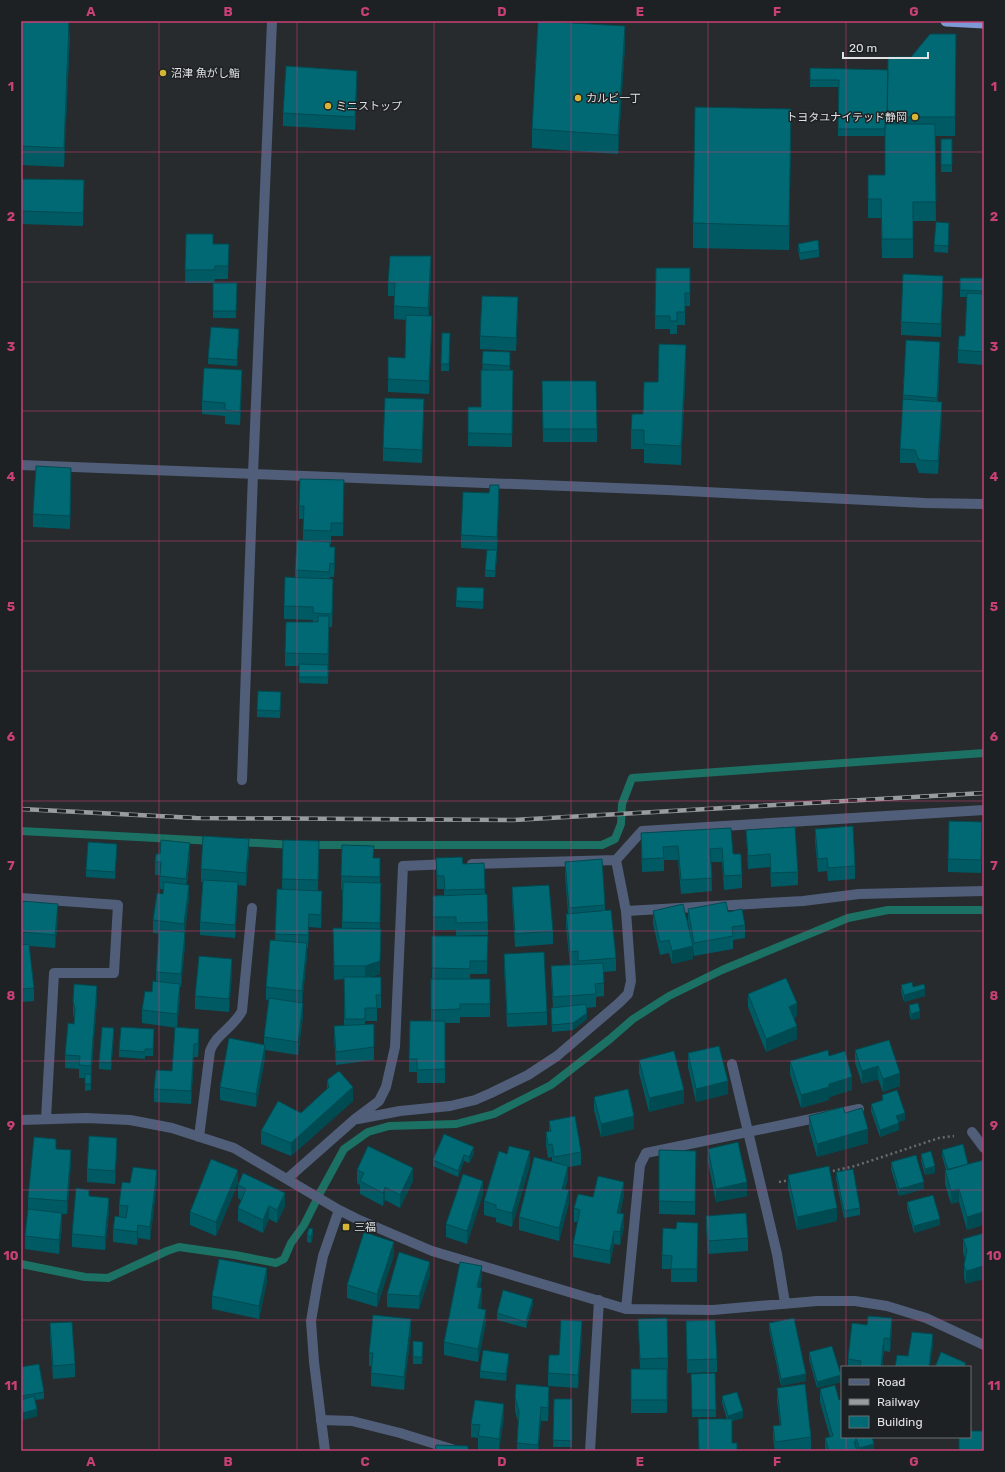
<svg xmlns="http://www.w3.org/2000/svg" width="1005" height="1472" font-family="Rubik,'Noto Sans JP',sans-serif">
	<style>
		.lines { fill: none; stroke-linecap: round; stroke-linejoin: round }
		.stream { stroke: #1b7163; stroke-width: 8 }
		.path { stroke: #686c6e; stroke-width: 2.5; stroke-dasharray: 2 3; stroke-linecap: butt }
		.service { stroke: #515e79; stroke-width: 10 }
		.minor { stroke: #515e79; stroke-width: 10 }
		.trunk { stroke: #7e9ad6; stroke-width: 11 }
		.rail-casing { stroke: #999c9e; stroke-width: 4.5 }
		.rail { stroke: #1e2123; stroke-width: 3; stroke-dasharray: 9; stroke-linecap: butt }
		.wall { fill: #005a64 }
		.shaded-wall { fill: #004a51 }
		.building { fill: #006974; stroke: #004a51 }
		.grid { fill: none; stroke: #c84076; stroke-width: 1; stroke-opacity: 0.55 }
		.poi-dot { fill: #d5b534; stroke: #1e2123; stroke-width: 1.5 }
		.labels { text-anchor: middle; stroke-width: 3; stroke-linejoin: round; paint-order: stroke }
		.poi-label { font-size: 11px; fill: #dfe1e3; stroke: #1e2123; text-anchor: start }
		.neatline { fill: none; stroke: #c84076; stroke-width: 1.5 }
		.grid-label { font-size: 13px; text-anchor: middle; font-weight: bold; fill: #c84076 }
	</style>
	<rect width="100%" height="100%" fill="#272b2d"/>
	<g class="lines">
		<path class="stream" d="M21 831 214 841
			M240 842 294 845
			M308 845H602L615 839 621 824 622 804 632 778 984 753
			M21 1264 85 1277 108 1278 167 1251 179 1247 235 1255 276 1263 284 1259 291 1243 304 1225 321 1191 344 1149 368 1132 389 1126 456 1124 494 1114 551 1085 610 1039 633 1019 669 996 722 970 848 918 888 910H984"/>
		<path class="path" d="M828 1172 855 1166 939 1138 954 1136
			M779 1182 790 1180"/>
		<path class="service" d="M199 1137 210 1051C216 1034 233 1028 242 1011L252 908
			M321 1420 352 1421 400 1433 458 1451"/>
		<path class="minor" d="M21 465 667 490 925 503 984 504
			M242 780 253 474 272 21
			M472 864 616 860 642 831 984 810
			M21 898 118 905 114 973H54L46 1119
			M626 911 803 901 859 894 984 891
			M732 1064 777 1254 785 1303
			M358 1119 400 1111 450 1106 475 1100 491 1093 528 1075 557 1056 619 1003 628 994 631 981 626 911 616 860
			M21 1120 86 1118 130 1120 172 1128 234 1148 339 1210 357 1219 432 1251 626 1309 713 1310 817 1301H855L887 1306 926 1318 984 1345
			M972 1132 984 1148
			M287 1179 355 1119 379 1101 386 1087 395 1047 403 866 450 864
			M626 1309 640 1165 646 1153 859 1109
			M325 1451 314 1362 311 1321 317 1286 323 1256 339 1210
			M590 1451 599 1300"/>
		<path class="trunk" d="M946 21 984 23"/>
		<g class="rail-casing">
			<path id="rail" d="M21 809 196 818 514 820 984 793"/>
		</g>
		<use href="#rail" class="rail"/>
	</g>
	<path class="wall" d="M21 21 70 34 64 167 21 165Z
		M956 34 955 136H935L936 221H913V258H882L881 218H868V175H885V136H838V87H810V68L888 70Z
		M625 45 618 154 532 148V129Z
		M357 84 355 130 283 126V113Z
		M791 133 789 250 693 248V223Z
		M941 139H952V172H941Z
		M21 179 84 180 83 226 21 224Z
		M949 229 948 253 934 252V245Z
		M186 234 213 244H229L228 279H215L214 283H237L236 318H213V283H185Z
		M798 244 819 250V257L800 260 798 250Z
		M656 268 690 282V306H685V325H677V334H670V329H655Z
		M431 269 429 316 432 329 429 394 388 392V379L405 358 406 320 394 319V296H388V283Z
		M960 278H984V365L958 363V350L965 336 967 297H960Z
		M943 289 941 337 901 335V322Z
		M518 310 516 351 480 349V336Z
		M442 333H450L449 371H441Z
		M239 336 237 366 208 364V358Z
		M483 351 510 352V370H513L512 447 468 446V407H481Z
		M940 355 938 401 942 415 938 474 919 473 915 463H900V449L903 395Z
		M686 364 681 465 644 463V449H631V430L643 414 658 382Z
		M242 384 240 425 225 424V416L202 414V401Z
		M542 394 597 429V442H543Z
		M424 412 422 463 383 461V448Z
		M71 481 70 529 33 527V514Z
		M344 494 343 536H331V544H330V547L335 561 334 577H330V579L333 592 332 627H329L328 684 299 683V666H285V653L313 622V620L284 619V606L295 578V570L303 541V519H299V506Z
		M499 498 497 550 461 548V535Z
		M497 557 495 577H485V570Z
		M484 594 483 609 456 607V601Z
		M281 699 280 718 257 717V710Z
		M731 828 733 854 742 875V888L724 890 722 862H711L712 891 681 894 678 860H664V871L642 872 641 847V833Z
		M815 829 855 866V879L828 881 827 871 818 872 815 842Z
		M746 830 798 872V885L771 887 770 867 748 869Z
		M982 835 981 873 948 872V859Z
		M283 840 319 841 318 891 322 904 321 928 309 927 308 948H307V956L302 1003 303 1016 298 1055 265 1050V1058L256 1107 220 1100V1087L264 1044V1037L269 1000H266V987L275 940V934L282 889Z
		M342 845 374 858H380V974L371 977H381V1008H377V1021H365V1025L374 1024V1060L336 1065 334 1039V1026H344V979L334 980 333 942V928L342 929V889H341Z
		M117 851 115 879 86 877V870Z
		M249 852 246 886 238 885V895L235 938 200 935V922L203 882H201V869Z
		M190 856 187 885 189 898 185 932V945L181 987H180V997L177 1028 142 1023V1010L152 992 156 981V972L159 934 153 933V920L163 894 164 890 160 889V875H155V862Z
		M436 858 463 864 484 863 485 894H487L488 935 456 936V930H433V896L444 895V889H437Z
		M565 862 605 905V910L616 958V971L604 972V996L596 997V1007L586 1008 587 1019 573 1030 552 1032 551 1008 553 1007 551 980V966L570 965 566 927V914H568L565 875Z
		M512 887 553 931V944L515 947 512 900Z
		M21 901 58 917 55 948 29 946 34 988V1001L21 1002Z
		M688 909 728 912 745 925V938L733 940V949L694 956 693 948V959L672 964 669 953 660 955 653 924V911L691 940 688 922Z
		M432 936H488L487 974H470V979H490V1017H460V1023H445V1083H417V1072H409L410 1021H431V979H432Z
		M504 954 547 1012V1025L507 1027 504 967Z
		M232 972 229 1012 195 1009V996Z
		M901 985 913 987 925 996 904 1002 901 991Z
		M748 994 797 1016 794 1018 797 1039 766 1052 748 1007Z
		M97 999 91 1079V1090L85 1091V1078H79V1069L65 1068V1055L74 1024V1019L73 1014V1001Z
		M909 1005 920 1018 911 1020 909 1012Z
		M175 1027 199 1042 198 1057H194L191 1104 154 1102V1089L172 1071Z
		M114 1035 111 1070 99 1069V1062Z
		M154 1036 153 1056H145V1059L119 1057V1050Z
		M889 1040 900 1086 883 1092 878 1079 862 1084 855 1063V1050Z
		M688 1053 728 1094 696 1102 688 1067Z
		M829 1056 852 1090 829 1097V1100L801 1108 790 1074V1061Z
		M639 1060 684 1103 649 1112 639 1073Z
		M327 1080 353 1101 291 1156 261 1144V1131L301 1113 327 1089Z
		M882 1095 905 1120 898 1122 899 1130 880 1137 871 1111V1104L882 1100Z
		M594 1097 634 1129 601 1137 594 1110Z
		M845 1113 868 1143 817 1157 809 1129V1116Z
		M549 1121 581 1152V1165L568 1167V1179L565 1189 569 1203 559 1241 519 1230V1217L552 1162V1157L548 1158 546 1145V1132H549Z
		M444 1134 474 1154 469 1163 464 1161 458 1177 433 1166V1160Z
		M56 1149 71 1163 67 1214H62V1226L59 1254 25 1249V1236L28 1209V1198Z
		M708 1149 747 1196 716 1202 708 1162Z
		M659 1150 696 1151 695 1215 659 1214Z
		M942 1150 968 1164 984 1160V1230L983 1225 967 1230 959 1202 951 1204 945 1184V1170H946L942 1156Z
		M117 1151 115 1184 87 1182V1169Z
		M921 1154 935 1173 925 1175 921 1161Z
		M891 1162 924 1189 899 1196 891 1169Z
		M530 1165 512 1227 496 1222V1218L484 1215V1201Z
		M357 1170 413 1181 400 1208 385 1200 383 1206 360 1194V1185L357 1183Z
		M836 1172 860 1208V1215L844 1218 836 1179Z
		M788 1175 837 1221 797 1230 788 1188Z
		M130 1183H157L150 1240 138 1238 137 1245 113 1242V1229L119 1217V1205Z
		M238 1183 216 1236 190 1225V1212Z
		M238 1185 285 1206 277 1223 269 1219 263 1233 238 1221V1208L241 1200 238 1198Z
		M483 1194 467 1244 446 1237V1224Z
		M624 1195 620 1214 624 1227 620 1245 614 1244 610 1264 573 1257V1244L578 1222H574V1208L593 1197Z
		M89 1196 109 1211 105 1250 72 1247V1234Z
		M907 1202 940 1225 914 1233 907 1208Z
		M706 1216 748 1238V1251L708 1254 706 1229Z
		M984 1233 966 1284 964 1278V1265L965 1259 963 1252V1239Z
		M307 1235 313 1236 311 1243 307 1242Z
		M698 1236 697 1282H671V1269H662V1255Z
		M394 1255 377 1307 347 1298V1285Z
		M430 1275 419 1309 387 1307V1294Z
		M482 1279 480 1287 482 1301 481 1309 486 1323 478 1362 444 1355V1342Z
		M267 1282 259 1319 212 1309V1296Z
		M533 1305 526 1328 497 1320V1313Z
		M638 1319 668 1358 667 1413H631V1369H640Z
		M686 1321 717 1359V1372L687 1373Z
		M50 1323 75 1364V1377L53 1379 50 1336Z
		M769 1323 806 1381 781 1386 769 1329Z
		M892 1331 890 1352 884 1351 882 1367H848V1359Z
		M411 1332 404 1390 371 1386V1373L372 1366H369V1353Z
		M582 1334 578 1388 548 1386V1373Z
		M413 1341 423 1349 422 1364H413Z
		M809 1352 841 1382 817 1388 809 1359Z
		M509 1360 506 1381 480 1378V1371Z
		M21 1367 44 1392V1399L35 1400 37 1416 23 1420 21 1412Z
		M715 1373 716 1417H692L691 1374Z
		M777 1388 811 1437V1450L775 1451 773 1439V1426H780L777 1401Z
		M820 1389 839 1400 855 1438V1437L874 1451H858L856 1446 857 1451H825V1438L830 1437 820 1402Z
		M722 1396 743 1418 732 1421V1443L698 1450 727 1419 722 1403Z
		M515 1398 549 1400 548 1421H541L538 1451H517V1443L518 1422 515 1411Z
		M554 1399H572V1447H553Z
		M504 1417 499 1451H488L478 1450V1438L471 1437V1424Z"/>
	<path class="shaded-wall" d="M70 21V34L64 167V148Z
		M625 26V45L618 154V135Z
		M357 71V84L355 130V117Z
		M791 109V133L789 250V226Z
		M431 256V269L428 321V308Z
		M943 276V289L941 337V324Z
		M518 297V310L516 351V338Z
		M432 316V329L429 394V381Z
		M239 329V336L237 366V360Z
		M940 342V355L937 411V398Z
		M686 345V364L681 465V446Z
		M242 370V384L240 425V412Z
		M424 399V412L422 463V450Z
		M942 402V415L938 474V461Z
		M71 468V481L70 529V516Z
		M499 485V498L497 550V537Z
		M335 547V561L334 577V564Z
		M333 579V592L332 627V614Z
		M982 822V835L981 873V860Z
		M249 839V852L246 886V873Z
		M190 843V856L186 892V879Z
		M117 844V851L115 879V872Z
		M238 882V895L235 938V925Z
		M189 885V898L184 937V924Z
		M322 891V904L321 928V915Z
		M58 904V917L55 948V935Z
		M309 914V927L308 948V935Z
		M381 929 380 974 365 979V966Z
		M185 932V945L181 987V974Z
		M307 943V956L302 1004V991Z
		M693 946V959L672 964V951Z
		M232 959V972L229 1012V999Z
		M180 984V997L177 1028V1014Z
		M97 986V999L91 1079V1066Z
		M925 989V996L904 1002V995Z
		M303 1003V1016L298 1055V1042Z
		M797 1003V1016L789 1020V1007Z
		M920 1011V1018L911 1020V1014Z
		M587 1013V1019L573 1030V1023Z
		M797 1026V1039L766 1052V1039Z
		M114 1028V1035L111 1070V1063Z
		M154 1029V1036L153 1056V1049Z
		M199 1029V1042L198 1057V1044Z
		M194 1044V1057L191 1104V1091Z
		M265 1045V1058L256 1107V1094Z
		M878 1066V1079L862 1084V1071Z
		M900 1073V1086L883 1092V1079Z
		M852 1077V1090L829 1097V1100L801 1108V1095L829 1084Z
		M728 1081V1094L696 1102V1089Z
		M353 1087V1101L291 1156V1143Z
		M684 1090V1103L649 1112V1098Z
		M905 1113V1120L896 1123V1116Z
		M634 1116V1129L601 1137V1124Z
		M899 1123V1130L880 1137V1130Z
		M868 1129V1143L817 1157V1144Z
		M117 1138V1151L115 1184V1171Z
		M474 1147V1154L469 1163V1157Z
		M71 1150V1163L67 1214V1201Z
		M530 1151V1165L512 1227V1213Z
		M464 1155V1161L458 1177V1171Z
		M568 1166V1179L562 1202V1189Z
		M935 1166V1173L925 1175V1169Z
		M413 1168V1181L400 1208V1195Z
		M157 1170V1183L150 1240V1227Z
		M238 1170V1183L216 1236V1222Z
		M483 1181V1194L467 1244V1231Z
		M624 1182V1195L617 1226V1213Z
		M747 1182V1196L716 1202V1189Z
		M924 1182V1189L899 1196V1189Z
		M385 1187V1200L383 1206V1193Z
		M959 1189V1202L951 1204V1191Z
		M569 1190V1203L559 1241V1228Z
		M285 1193V1206L277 1223V1210Z
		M109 1198V1211L105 1250V1237Z
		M269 1206V1219L263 1233V1220Z
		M837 1208V1221L797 1230V1217Z
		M983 1212V1225L967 1230V1217Z
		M62 1213V1226L59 1254V1240Z
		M624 1214V1227L620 1245V1232Z
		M940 1219V1225L914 1233V1226Z
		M138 1225V1238L137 1245V1232Z
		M313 1229V1236L311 1243V1237Z
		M614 1231V1244L610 1264V1251Z
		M394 1242V1255L377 1307V1294Z
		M430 1262V1275L419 1309V1296Z
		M482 1266V1279L477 1300V1287Z
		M984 1266V1279L966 1284V1271Z
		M267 1268V1282L259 1319V1306Z
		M482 1288V1301L478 1321V1308Z
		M533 1299V1305L526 1328V1322Z
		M486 1310V1323L478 1362V1349Z
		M892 1318V1331L890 1352V1339Z
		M411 1319V1332L404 1390V1377Z
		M582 1321V1334L578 1388V1375Z
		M933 1334V1347L930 1367H929Z
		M884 1338V1351L882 1367H881Z
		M509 1354V1360L506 1381V1374Z
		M806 1374V1381L781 1386V1379Z
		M841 1375V1382L817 1388V1382Z
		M549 1387V1400L548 1421V1408Z
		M504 1404V1417L499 1451V1439Z
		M541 1407V1421L538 1451V1445Z
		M37 1409V1416L23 1420V1413Z
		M743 1411V1418L728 1422V1416Z
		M856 1441V1451L854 1442Z
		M874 1444V1451H859V1448Z"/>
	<path class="building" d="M21 21H69L64 148 21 146Z
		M538 21 625 26 618 135 532 129Z
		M930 34H956L955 117H887L888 57H911Z
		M286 66 357 71 355 117 283 113Z
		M810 68 888 70 887 124H885V129H838L839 80H810Z
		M695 107 791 109 789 226 693 223Z
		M885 124H935L936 202H913V239H882L881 199H868V175H885Z
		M941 139H952V165H941Z
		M21 179 84 180 83 213 21 211Z
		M936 222 949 223 948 246 934 245Z
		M186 234H213V244H229L228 266H215L214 270H185Z
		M818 240 819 250 800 253 798 244Z
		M390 256H431L428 308 394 306 395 283H388Z
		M656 268H690V293H685V312H677V321H670V316H655Z
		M903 274 943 276 941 324 901 322Z
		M960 278H984V291L960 290Z
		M213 283H237L236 311H213Z
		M967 293 984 294V352L958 350 959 336H965Z
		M482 296 518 297 516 338 480 336Z
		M406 315 432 316 429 381 388 379V357L405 358Z
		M211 327 239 329 237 360 208 358Z
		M442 333H450L449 364H441Z
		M906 340 940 342 937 398 903 395Z
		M659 344 686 345 681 446 644 444V430H631L632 414H643L644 382H658Z
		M483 351 510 352V366L482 364Z
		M204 368 242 370 240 412 225 410V403L202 401Z
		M481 370H513L512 434 468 433V407H481Z
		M542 381H596L597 429H543Z
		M385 398 424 399 422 450 383 448Z
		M903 399 942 402 938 461 919 460 915 450 900 449Z
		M36 466 71 468 70 516 33 514Z
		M300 479 344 480 343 523H331V531L303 530 304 506H299Z
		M490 485H499L497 537 461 535 463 492 489 493Z
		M297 540 330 542V547H335L334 564 330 563 329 572 295 570Z
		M487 550H497L495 571 485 570Z
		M285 577 333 579 332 614 313 613V607L284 606Z
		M457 587 484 588 483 602 456 601Z
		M318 616H329L328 654 285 653 286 622H318Z
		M299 664 328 665V677H299Z
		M258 691 281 692 280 711 257 710Z
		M949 821 982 822 981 860 948 859Z
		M853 826 855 866 828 868 827 858 818 859 815 829Z
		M795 827 798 872 771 873 770 854 748 856 746 830Z
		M731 828 733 854H741L742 875 724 876 722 848 710 849 712 878 681 880 678 846 663 847 664 858 642 859 641 833Z
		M203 836 249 839 246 873 201 869Z
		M161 840 190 843 186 879 160 876 161 862H155L156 854H160Z
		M283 840 319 841 318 880 282 879Z
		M88 842 117 844 115 872 86 870Z
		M342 845 374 846 373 858H380V877L341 876Z
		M462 857 463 864 484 863 485 889 445 890 444 876H437L436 858Z
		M602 859 605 905 569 908 565 862Z
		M203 880 238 882 235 925 200 922Z
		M164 882 189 885 184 924 153 920 157 893 163 894Z
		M343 882 381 883 380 923 342 922Z
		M549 885 553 931 515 934 512 887Z
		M277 889 322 891 321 915 309 914 308 935 275 934Z
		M487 894 488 922 456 923V917H433V896Z
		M21 901 58 904 55 935 21 932Z
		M726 902 728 912 742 909 745 925 732 927 733 936 694 943 688 909Z
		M683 904 693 946 672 951 669 940 660 942 653 911Z
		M611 910 616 958 578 961V951L570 952 566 914Z
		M333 928 381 929 380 961 365 966H334Z
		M159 930 185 932 181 974 156 972Z
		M432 936H488L487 961H470V969L432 968Z
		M270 940 307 943 302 991 266 987Z
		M29 944 34 988 21 989V945Z
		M544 952 547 1012 507 1014 504 954Z
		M199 956 232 959 229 999 195 996Z
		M603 963 604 983 595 984 596 994 553 997 551 966Z
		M344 977H381V995H376L377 1008H365V1019H345Z
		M786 978 797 1003 789 1007 797 1026 766 1039 748 994Z
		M431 979H490V1004H460V1009L431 1010Z
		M153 981 180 984 177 1014 142 1010 145 991 152 992Z
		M912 982 913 987 924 984 925 989 904 995 901 985Z
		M74 984 97 986 91 1066 79 1065 80 1056 65 1055 68 1023 74 1024 75 1009 73 1001Z
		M269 998 303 1003 298 1042 264 1037Z
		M918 1003 920 1011 911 1014 909 1005Z
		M586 1004 587 1013 573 1023 552 1025 551 1008Z
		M410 1021H445V1069L417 1070V1059H409Z
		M374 1024V1047L336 1052 334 1026Z
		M102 1027 114 1028 111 1063 99 1062Z
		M121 1027 154 1029 153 1049H145V1052L119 1050Z
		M175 1027 199 1029 198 1044H194L191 1091 154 1089 156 1070 172 1071Z
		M229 1038 265 1045 256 1094 220 1087Z
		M889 1040 900 1073 883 1079 878 1066 862 1071 855 1050Z
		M719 1046 728 1081 696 1089 688 1053Z
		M828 1050 829 1056 845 1051 852 1077 829 1084V1087L801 1095 790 1061Z
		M674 1051 684 1090 649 1098 639 1060Z
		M339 1071 353 1087 291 1143 261 1131 278 1101 301 1113 329 1087 327 1080Z
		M85 1074H91V1084H85Z
		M628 1089 634 1116 601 1124 594 1097Z
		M897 1090 905 1113 896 1116 899 1123 880 1130 871 1104 883 1100 882 1095Z
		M843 1107 845 1113 862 1108 868 1129 817 1144 809 1116Z
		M575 1116 581 1152 554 1157 552 1144 548 1145 546 1132 551 1131 549 1121Z
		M444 1134 474 1147 469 1157 464 1155 458 1171 433 1160Z
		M89 1136 117 1138 115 1171 87 1169Z
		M34 1137 56 1139V1149L71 1150 67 1201 28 1198Z
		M738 1142 747 1182 716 1189 708 1149Z
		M963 1144 968 1164 948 1170 942 1150Z
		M368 1146 413 1168 400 1195 385 1187 383 1193 360 1181 364 1173 357 1170Z
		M509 1146 530 1151 512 1213 496 1209V1205L484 1201 499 1151 507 1154Z
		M659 1150 696 1151 695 1202 659 1201Z
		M931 1151 935 1166 925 1169 921 1154Z
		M916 1155 924 1182 899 1189 891 1162Z
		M534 1157 568 1166 562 1189 569 1190 559 1228 519 1217Z
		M211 1159 238 1170 216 1222 190 1212Z
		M984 1160V1217L983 1212 967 1217 959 1189 951 1191 945 1170Z
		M829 1166 837 1208 797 1217 788 1175Z
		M133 1167 157 1170 150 1227 138 1225 137 1232 113 1229 115 1216 126 1218 128 1206 119 1205 122 1182 130 1183Z
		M853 1169 860 1208 844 1211 836 1172Z
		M243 1173 285 1193 277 1210 269 1206 263 1220 238 1208 246 1189 238 1185Z
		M463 1174 483 1181 467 1231 446 1224Z
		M598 1176 624 1182 617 1213 624 1214 620 1232 614 1231 610 1251 573 1244 580 1210 574 1208 578 1194 593 1197Z
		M76 1188 89 1190V1196L109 1198 105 1237 72 1234Z
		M933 1195 940 1219 914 1226 907 1202Z
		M28 1209 62 1213 59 1240 25 1236Z
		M746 1213 748 1238 708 1241 706 1216Z
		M677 1222 698 1223 697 1269H671L672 1256 662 1255 663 1228 676 1229Z
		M309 1228 313 1229 311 1237 307 1235Z
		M364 1232 394 1242 377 1294 347 1285Z
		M984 1233V1266L966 1271 964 1265 967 1250 963 1239Z
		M399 1252 430 1262 419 1296 387 1294Z
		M219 1259 267 1268 259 1306 212 1296Z
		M460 1262 482 1266 477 1287 482 1288 478 1308 486 1310 478 1349 444 1342Z
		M503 1290 533 1299 526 1322 497 1313Z
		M373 1315 411 1319 404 1377 371 1373 373 1353H369Z
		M868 1316 892 1318 890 1339 884 1338 881 1367H860L861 1361 848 1359 852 1323 867 1325Z
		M667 1318 668 1358 640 1359 638 1319Z
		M794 1318 806 1374 781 1379 769 1323Z
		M561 1320 582 1321 578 1375 548 1373 549 1355H559Z
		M715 1320 717 1359 687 1360 686 1321Z
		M72 1322 75 1364 53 1366 50 1323Z
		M912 1332 933 1334 929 1367H895L897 1355 908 1356Z
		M413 1341 423 1342 422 1357H413Z
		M832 1346 841 1375 817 1382 809 1352Z
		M483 1350 509 1354 506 1374 480 1371Z
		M941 1352 966 1363 964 1367H935Z
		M39 1364 44 1392 21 1396V1367Z
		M631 1369H667V1400H631Z
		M715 1373 716 1410H692L691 1374Z
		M516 1384 549 1387 548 1408 541 1407 538 1445 517 1443 519 1411 515 1398Z
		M805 1384 811 1437 775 1442 773 1426 781 1425 777 1388Z
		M835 1385 839 1400 842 1399V1437H855L856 1441 854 1442 857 1451H829L825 1438 833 1436 820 1389Z
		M737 1392 743 1411 728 1416 722 1396Z
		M34 1396 37 1409 23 1413 21 1406V1400Z
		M554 1399H572V1441L553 1440Z
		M475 1400 504 1404 499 1439 478 1436 480 1425 471 1424Z
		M698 1419H732V1443H737V1451H688L699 1450Z
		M970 1431H984V1451H959V1437H970Z
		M856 1437H872L874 1444 859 1448Z
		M436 1445 468 1446V1451H435Z"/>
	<path class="grid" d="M159 21V1451M297 21V1451M434 21V1451M571 21V1451M708 21V1451M846 21V1367M21 152H984M21 282H984M21 411H984M21 541H984M21 671H984M21 801H984M21 931H984M21 1061H984M21 1190H984M21 1320H984M846 1437V1451"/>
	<g class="poi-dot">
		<circle cx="163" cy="73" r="4"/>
		<circle cx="578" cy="98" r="4"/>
		<circle cx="328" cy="106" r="4"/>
		<circle cx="915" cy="117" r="4"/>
		<rect x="342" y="1223" width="8" height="8" rx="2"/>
	</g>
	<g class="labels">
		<g class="poi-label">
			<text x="171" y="77">沼津 魚がし鮨</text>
			<text x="586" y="102">カルビ一丁</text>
			<text x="336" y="110">ミニストップ</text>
			<text x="907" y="121" text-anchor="end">トヨタユナイテッド静岡</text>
			<text x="354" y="1231">三福</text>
		</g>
	</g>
	<rect width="1005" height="1472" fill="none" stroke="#1e2123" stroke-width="44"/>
	<rect x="841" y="1366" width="130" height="72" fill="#1e2123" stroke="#6b6e70"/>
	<rect x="849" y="1379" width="20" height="6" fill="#515e79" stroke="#6b6e70"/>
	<text x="877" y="1386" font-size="12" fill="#dfe1e3">Road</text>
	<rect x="849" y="1399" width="20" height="6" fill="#999c9e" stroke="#6b6e70"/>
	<text x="877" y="1406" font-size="12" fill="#dfe1e3">Railway</text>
	<rect x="849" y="1416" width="20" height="12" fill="#006974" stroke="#6b6e70"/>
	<text x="877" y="1426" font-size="12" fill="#dfe1e3">Building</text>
	<path d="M843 52v6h85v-6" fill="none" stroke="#dfe1e3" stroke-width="2"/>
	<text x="849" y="52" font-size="12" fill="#dfe1e3" stroke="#1e2123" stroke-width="3" paint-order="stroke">20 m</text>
	<rect x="22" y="22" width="961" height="1428" class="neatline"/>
	<g class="grid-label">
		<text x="91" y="16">A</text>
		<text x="228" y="16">B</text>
		<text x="365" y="16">C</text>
		<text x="502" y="16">D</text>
		<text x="640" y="16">E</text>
		<text x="777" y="16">F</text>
		<text x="914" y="16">G</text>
		<text x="11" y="91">1</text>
		<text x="994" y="91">1</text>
		<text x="11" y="221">2</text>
		<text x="994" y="221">2</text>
		<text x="11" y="351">3</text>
		<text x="994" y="351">3</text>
		<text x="11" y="481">4</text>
		<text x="994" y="481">4</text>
		<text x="11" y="611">5</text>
		<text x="994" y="611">5</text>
		<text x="11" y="741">6</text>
		<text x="994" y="741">6</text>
		<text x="11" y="870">7</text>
		<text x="994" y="870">7</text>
		<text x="11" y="1000">8</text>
		<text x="994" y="1000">8</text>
		<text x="11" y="1130">9</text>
		<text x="994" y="1130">9</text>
		<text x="11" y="1260">10</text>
		<text x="994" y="1260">10</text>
		<text x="11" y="1390">11</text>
		<text x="994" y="1390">11</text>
		<text x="91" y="1466">A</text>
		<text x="228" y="1466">B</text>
		<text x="365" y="1466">C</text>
		<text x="502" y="1466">D</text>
		<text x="640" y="1466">E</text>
		<text x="777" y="1466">F</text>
		<text x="914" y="1466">G</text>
	</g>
</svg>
